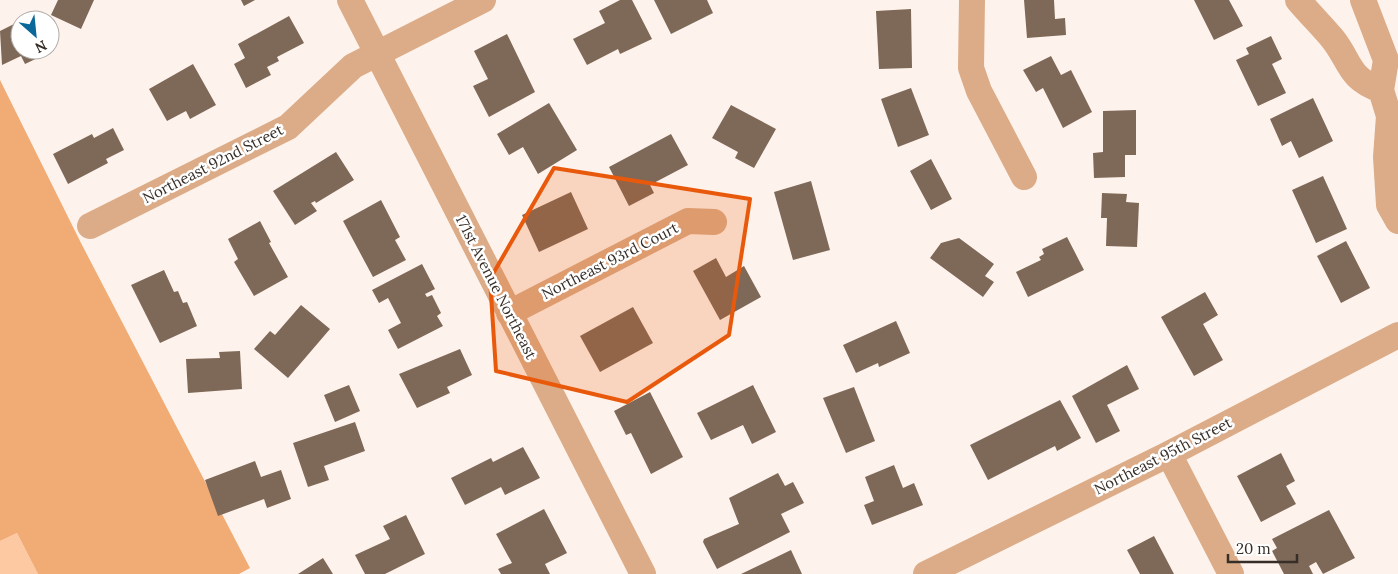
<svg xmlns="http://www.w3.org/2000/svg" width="1398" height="574" font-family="Lora,serif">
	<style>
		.green { fill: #fdc9a2 }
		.forest { fill: #f1ac76 }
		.building { fill: #7e6858 }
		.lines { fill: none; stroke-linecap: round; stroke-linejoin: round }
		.minor { stroke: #dcac88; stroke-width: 26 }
		.marked { fill: #e8590c; fill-opacity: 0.2; stroke: #e8590c; stroke-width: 4; stroke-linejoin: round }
		.labels { text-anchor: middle; stroke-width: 5; stroke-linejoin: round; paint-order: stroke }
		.street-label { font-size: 15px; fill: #372e27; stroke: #fff }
	</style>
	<rect width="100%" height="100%" fill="#fef3ec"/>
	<path class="green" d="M17 533 38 574H0V541Z"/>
	<path class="forest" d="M0 80 81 243 250 568 239 574H38L17 533 0 541Z"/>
	<path class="building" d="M58 0H94L81 29 51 15Z
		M241 0H255L244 6Z
		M620 0H632L652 39 620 54 618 49 587 65 573 39 605 23 599 11Z
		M654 0H707L713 13 671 34Z
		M1024 0H1054L1055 19 1065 18 1066 35 1027 38Z
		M1194 0H1229L1243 26 1214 40Z
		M911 9 912 68 879 69 876 11Z
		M289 16 304 43 277 57 279 61 267 67 271 75 246 88 234 64 245 58 238 44Z
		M20 21V50H44L46 54 25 64 21 56 2 65 0 31Z
		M507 34 535 92 489 117 473 86 488 79 474 51Z
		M1271 36 1282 59 1272 64 1286 93 1258 106 1236 60 1249 54 1246 48Z
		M1051 56 1061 75 1071 70 1092 112 1063 128 1043 88 1036 92 1023 70Z
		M193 64 216 105 190 119 186 111 167 121 149 89Z
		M911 88 929 135 898 147 881 99Z
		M1313 98 1333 141 1299 158 1291 141 1282 146 1270 119Z
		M549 103 577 150 538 174 523 147 509 155 497 134Z
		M731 105 776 129 754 168 735 158 738 152 712 138Z
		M1136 110V155H1125V177L1094 178 1093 153 1103 152V111Z
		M113 128 124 150 106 159 108 163 68 184 53 154 92 134 94 138Z
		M671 134 688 165 650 185 654 193 629 206 609 167Z
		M336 152 354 180 316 203 315 201 311 203 317 211 295 225 273 191Z
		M931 159 952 199 931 210 910 171Z
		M1323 176 1347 229 1316 243 1292 190Z
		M811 181 830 250 793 260 774 192Z
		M571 192 588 229 539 252 522 215Z
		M1102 193 1127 194 1126 202 1139 203 1137 247 1106 246 1107 218H1101Z
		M381 200 400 237 395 240 406 260 373 277 343 221Z
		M260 221 271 242 269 243 288 277 254 296 234 262 238 259 228 239Z
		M1067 237 1084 270 1028 297 1016 272 1041 260 1039 257 1044 254 1042 249Z
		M959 238 994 264 985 276 994 282 983 297 930 258 941 243Z
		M1346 241 1370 288 1341 303 1317 256Z
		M716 258 726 277 744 266 761 297 720 320 693 271Z
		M422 264 435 289 425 294 427 297 432 295 441 313 437 316 443 326 398 349 388 330 401 323 388 298 379 303 372 290Z
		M164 270 174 292 178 291 183 303 187 302 197 326 160 343 131 285Z
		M1205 292 1218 315 1203 324 1223 360 1194 376 1161 317Z
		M301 305 330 329 288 378 254 349 270 331 275 335Z
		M633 307 653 343 600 372 580 336Z
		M896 321 910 353 879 367 878 363 856 373 843 345Z
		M460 349 472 375 447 387 450 393 417 408 399 374Z
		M240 351 242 389 188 393 186 359 220 358 219 352Z
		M1127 365 1139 389 1107 405 1120 431 1096 443 1072 396Z
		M349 385 360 411 335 422 324 395Z
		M753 385 776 432 752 444 743 425 711 440 697 413Z
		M854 387 875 441 846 453 823 398Z
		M650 392 683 457 651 474 631 433 626 435 614 411Z
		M1060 400 1081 438 1057 451 1055 446 988 480 970 445Z
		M355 422 365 451 324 466 329 480 308 487 293 443Z
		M523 447 540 478 505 495 501 487 465 505 451 478 491 458 493 462Z
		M1281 453 1295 481 1286 486 1296 504 1261 522 1237 476Z
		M255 461 261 477 281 470 291 499 267 508 264 499 218 516 205 480Z
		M894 465 903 488 914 483 923 505 872 525 864 505 874 501 865 477Z
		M778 473 785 486 793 482 804 503 781 514 790 532 717 569 703 542 704 539 739 524 729 498Z
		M544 509 567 553 545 564 550 574H501L498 569 512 563 496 534Z
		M1329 510 1355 558 1323 574 1316 562 1309 566 1313 574H1284L1272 551 1277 548 1272 539Z
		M406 515 425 554 385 574H365L355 555 390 539 383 526Z
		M1154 536 1174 574H1140L1127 550Z
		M791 550 802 574H741Z
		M323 558 333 574H298Z"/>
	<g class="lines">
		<path class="minor" d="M350 0 643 574
			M972 0 971 68 979 91 1024 177
			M1298 0C1309 13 1321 25 1332 38 1351 61 1347 78 1381 90
			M1363 0 1386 60 1381 90 1389 116 1386 157 1389 205 1398 221
			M90 226 288 127 353 66 483 0
			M509 313 688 221 714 222
			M1169 454 1231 574
			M926 574 1169 454 1398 335"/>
	</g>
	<path class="marked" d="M554 168 750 199 729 335 627 402 496 371 490 279Z"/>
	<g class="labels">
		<g class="street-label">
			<text transform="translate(213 164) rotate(-27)" y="5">Northeast 92nd Street</text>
			<text transform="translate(610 261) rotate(-27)" y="5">Northeast 93rd Court</text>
			<text transform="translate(496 287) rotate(63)" y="5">171st Avenue Northeast</text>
			<text transform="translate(1163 456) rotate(-27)" y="5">Northeast 95th Street</text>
		</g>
	</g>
	<g transform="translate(35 35) rotate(153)"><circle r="24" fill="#ffffff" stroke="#afaba9"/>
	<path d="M0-4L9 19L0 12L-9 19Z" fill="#0a6998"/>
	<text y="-8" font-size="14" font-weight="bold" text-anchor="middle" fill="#372e27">N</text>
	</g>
	<path d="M1228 554v8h69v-8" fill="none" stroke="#372e27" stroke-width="2.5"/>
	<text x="1236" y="554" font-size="15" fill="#372e27" stroke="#ffffff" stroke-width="4" paint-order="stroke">20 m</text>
</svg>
